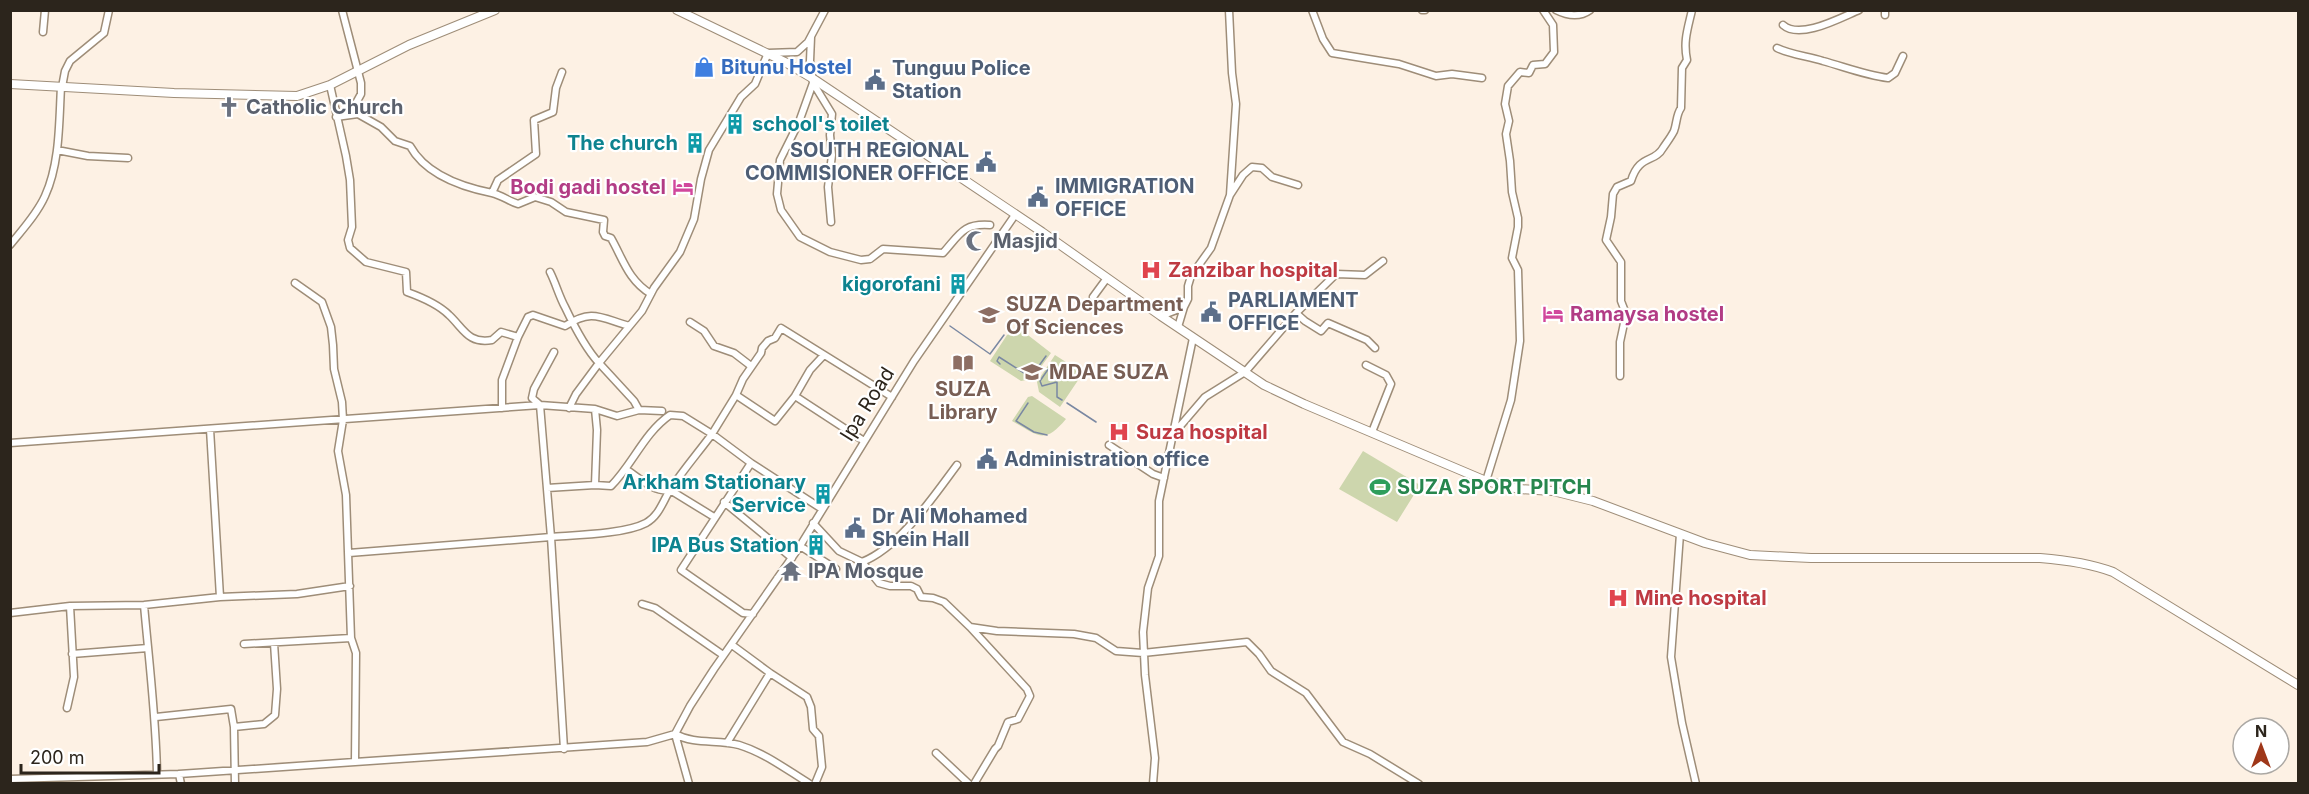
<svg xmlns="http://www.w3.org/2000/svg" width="2309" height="794" font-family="Inter,sans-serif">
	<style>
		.green { fill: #cdd6ad }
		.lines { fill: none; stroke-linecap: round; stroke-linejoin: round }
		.stream { stroke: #7a88a2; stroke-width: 1.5 }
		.minor-casing { stroke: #9e8d78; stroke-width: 9 }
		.major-casing { stroke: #9e8d78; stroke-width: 10 }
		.minor { stroke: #fff; stroke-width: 6 }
		.major { stroke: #fff; stroke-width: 8 }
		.labels { text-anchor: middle; stroke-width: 4.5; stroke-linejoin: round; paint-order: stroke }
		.shop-label { font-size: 20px; font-weight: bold; fill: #366cbe; stroke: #fff; text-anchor: start }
		.service-label { font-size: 20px; font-weight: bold; fill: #4e5e75; stroke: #fff; text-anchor: start }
		.worship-label { font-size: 20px; font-weight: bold; fill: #5b616d; stroke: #fff; text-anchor: start }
		.culture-label { font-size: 20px; font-weight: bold; fill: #0d838f; stroke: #fff; text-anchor: end }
		.hotel-label { font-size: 20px; font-weight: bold; fill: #b23c85; stroke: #fff; text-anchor: end }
		.health-label { font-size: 20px; font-weight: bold; fill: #be3a42; stroke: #fff; text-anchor: start }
		.education-label { font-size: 20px; font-weight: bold; fill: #785e54; stroke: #fff; text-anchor: start }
		.street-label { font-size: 20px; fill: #2c251c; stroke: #fff }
		.leisure-label { font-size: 20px; font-weight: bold; fill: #27864d; stroke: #fff; text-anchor: start }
	</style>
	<rect width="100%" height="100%" fill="#fdf1e4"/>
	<path class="green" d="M1018 330 1024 332 1051 353 1032 379 1021 381 990 361 1007 335Z
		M1055 355 1083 373 1060 407 1039 392 1037 382Z
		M1032 396 1066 419C1044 445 1039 436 1012 421L1028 397Z
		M1363 451 1420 485 1397 522 1339 489Z"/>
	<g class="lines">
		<path class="stream" d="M950 326 990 354 1004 335
			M1000 364 997 361 999 357 1027 375 1033 374 1046 356
			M1054 365 1049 368 1040 381 1042 386 1057 382V397L1062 400
			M1028 403 1016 421 1034 432 1047 435
			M1067 403 1096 422"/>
		<g class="minor-casing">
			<path id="minor" d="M342 10 361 83V94L350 114
				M1312 10 1323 39 1332 53 1399 64 1436 76 1452 74 1482 78
				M1422 10H1425
				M1556 10C1568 16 1579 18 1590 10
				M1885 15V10
				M1783 25C1800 40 1840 18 1859 10
				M43 32 45 10
				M811 37 810 61 813 83 832 114 830 135 832 155 828 187 831 222
				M1777 48C1792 55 1807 56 1823 61 1845 67 1865 75 1888 78L1895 73 1903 56
				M813 83 799 122 780 160 777 194 781 210 800 237 830 252 861 260 870 259 883 249 943 253C960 234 963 223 990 225
				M330 85 346 156 350 180 352 227 348 240 350 248 366 262 406 272 407 292C421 297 438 304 449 315 464 329 468 344 492 340L501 332 518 337 528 317 533 315 565 326C592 308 601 318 629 326
				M62 87 65 71 70 61 104 33 109 10
				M336 117 358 114 381 127 395 141 410 146C426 175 462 187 492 193 501 195 509 201 518 204L535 197 551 202 566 212 604 220 603 232 605 236 611 238C623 259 628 280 651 294
				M57 150 88 156 128 158
				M492 193 498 180 536 154 534 120 553 112 556 88 562 72
				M1230 195 1243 175 1252 167 1262 168 1272 177 1298 185
				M10 245C22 230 37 214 45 196 60 163 59 122 61 87
				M550 272C556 284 559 296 565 307 574 326 585 348 599 363L576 394 569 408
				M1093 297 1107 278
				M1296 313 1305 321 1321 331 1328 323 1367 340 1375 348
				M1161 316 1184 307 1188 299V286L1191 276 1211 248 1230 195 1236 104 1232 73 1229 10
				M690 322 704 331 714 346 734 353 751 366
				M1178 327 1184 307
				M1366 365 1386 375 1391 384 1372 432
				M1620 376V342L1626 314 1621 301V262L1606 240 1611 217 1613 194 1617 187 1631 181C1639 154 1655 163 1663 148 1667 142 1671 137 1674 131 1677 123 1676 115 1681 108L1682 68 1687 60C1683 41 1688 28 1692 10
				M736 395 775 421 795 396 864 441
				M795 396 810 370 823 356
				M502 408V380L518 337
				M595 409 597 430 595 485 611 486C633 464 644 433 670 415L683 416 712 434 736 395 743 379 761 353 762 348 768 341 775 338 781 328 892 397
				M662 411 639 410 634 401 599 363 642 311 654 288 680 252 694 219 701 179 709 150 741 97 755 84 768 53 797 52 808 42 825 10
				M210 429 220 597
				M1175 432 1205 397 1245 372 1296 313 1336 274 1365 275 1383 261
				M10 443 540 405 595 409 617 416 639 410
				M1109 445 1153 474 1164 478
				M751 463 822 509
				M627 470C639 478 655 493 670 490L714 517
				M1486 481 1511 400 1520 341 1518 270 1512 258 1518 227V218L1512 192 1510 161 1506 134 1509 121 1505 104 1508 86 1520 72 1529 73 1533 65 1545 64 1554 52 1553 25 1543 10
				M547 488 595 485
				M724 502 792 558
				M813 523 839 551 862 562 879 583 890 586H911L917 589 921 597 933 598 944 602 970 627 997 631 1074 634 1096 638 1116 651 1143 653 1247 642 1259 654 1271 671 1306 693 1343 742 1370 754 1419 784
				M1680 534 1671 657 1682 723 1696 784
				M800 546 836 569
				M349 553 551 537 540 405 532 398 534 389 554 352
				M862 562C900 547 933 497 957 465
				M642 604 655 608 723 655
				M144 605C149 661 156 717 157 774
				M10 613 70 606 144 605 220 597 297 594 350 586
				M970 627 1027 689 1030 696 1018 719 1008 722 998 746 995 749 974 784
				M244 644 351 638
				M72 654 148 648
				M770 673 807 697 811 707 813 729 819 736 822 767 815 784
				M67 708 74 677 70 606
				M156 717 231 709 234 727 235 784
				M234 727 264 724 275 715 277 689 274 643
				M675 734C695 745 718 739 739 745 765 753 787 770 810 784
				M675 734 689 784
				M727 743 770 673 732 645
				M564 749 551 537C577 535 625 534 646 523 659 516 663 501 670 490 683 470 698 453 712 434L751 463 681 570 743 613 753 614
				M936 753 969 784
				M355 762 647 742 675 734 690 706 714 669 800 546 914 361 1015 215
				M179 774 181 784
				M10 779 179 774 355 762 356 653 351 638 346 495 338 451 343 420 342 402 334 369 333 345 331 327 322 302 295 283
				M1153 784 1155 758 1145 675 1143 632 1148 588 1159 556V501L1193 338"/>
		</g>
		<g class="major-casing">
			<path id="major" d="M677 10 785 62 812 78 1042 232 1161 316 1264 385 1304 404 1486 481 1519 489 1553 491 1593 501 1705 543 1750 555 1811 558H2040C2066 560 2089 563 2113 572L2298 685
				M10 84 174 93 297 96 330 85 409 45 495 10"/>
		</g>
		<use href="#minor" class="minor"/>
		<use href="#major" class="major"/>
	</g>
	<defs>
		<g id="shop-bare" transform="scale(1.62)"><path d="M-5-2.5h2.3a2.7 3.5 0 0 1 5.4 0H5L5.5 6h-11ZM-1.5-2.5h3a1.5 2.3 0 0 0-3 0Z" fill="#3f7fe0" stroke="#fff" stroke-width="2.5" paint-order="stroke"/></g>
		<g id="civic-bare" transform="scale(1.62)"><path d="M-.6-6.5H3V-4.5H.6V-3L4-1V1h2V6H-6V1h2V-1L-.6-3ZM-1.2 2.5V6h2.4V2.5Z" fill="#5c6f8a" stroke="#fff" stroke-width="2.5" paint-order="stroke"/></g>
		<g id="church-bare" transform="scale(1.62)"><path d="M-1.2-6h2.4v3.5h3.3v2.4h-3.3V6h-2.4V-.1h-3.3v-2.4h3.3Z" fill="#6b7280" stroke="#fff" stroke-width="2.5" paint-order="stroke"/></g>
		<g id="building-bare" transform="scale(1.62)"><path d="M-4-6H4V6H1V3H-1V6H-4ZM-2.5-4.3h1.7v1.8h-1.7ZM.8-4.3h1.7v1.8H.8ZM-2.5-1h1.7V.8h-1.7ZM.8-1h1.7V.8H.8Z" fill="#0f9aa8" stroke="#fff" stroke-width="2.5" paint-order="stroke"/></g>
		<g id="hotel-bare" transform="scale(1.62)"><path d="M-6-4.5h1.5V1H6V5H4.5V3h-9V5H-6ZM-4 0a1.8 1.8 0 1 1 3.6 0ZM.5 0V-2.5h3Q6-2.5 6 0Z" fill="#d1479c" stroke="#fff" stroke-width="2.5" paint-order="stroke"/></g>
		<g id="mosque-bare" transform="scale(1.62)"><path d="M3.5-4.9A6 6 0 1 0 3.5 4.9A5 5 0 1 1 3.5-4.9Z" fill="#6b7280" stroke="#fff" stroke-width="2.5" paint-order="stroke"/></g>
		<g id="hospital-bare" transform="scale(1.62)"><path d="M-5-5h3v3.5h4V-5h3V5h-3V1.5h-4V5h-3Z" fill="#e0444e" stroke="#fff" stroke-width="2.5" paint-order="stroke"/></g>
		<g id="university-bare" transform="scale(1.62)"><path d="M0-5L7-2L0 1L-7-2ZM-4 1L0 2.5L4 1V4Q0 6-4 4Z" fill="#8d6e63" stroke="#fff" stroke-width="2.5" paint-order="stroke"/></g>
		<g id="library-bare" transform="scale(1.62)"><path d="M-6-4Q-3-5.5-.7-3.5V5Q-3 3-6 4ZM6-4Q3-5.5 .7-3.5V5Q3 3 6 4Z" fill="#8d6e63" stroke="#fff" stroke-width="2.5" paint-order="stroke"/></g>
		<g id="stadium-bare" transform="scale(1.62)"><path d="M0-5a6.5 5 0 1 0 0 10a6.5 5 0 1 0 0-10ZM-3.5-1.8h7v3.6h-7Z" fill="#2e9e5b" stroke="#fff" stroke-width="2.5" paint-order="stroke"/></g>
		<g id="temple-bare" transform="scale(1.62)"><path d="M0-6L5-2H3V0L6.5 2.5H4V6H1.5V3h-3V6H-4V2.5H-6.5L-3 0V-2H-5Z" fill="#6b7280" stroke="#fff" stroke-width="2.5" paint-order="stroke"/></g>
	</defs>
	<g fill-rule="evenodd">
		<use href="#shop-bare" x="704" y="67"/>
		<use href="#civic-bare" x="875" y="80"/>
		<use href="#church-bare" x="229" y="107"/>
		<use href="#building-bare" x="735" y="124"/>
		<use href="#building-bare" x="695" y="143"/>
		<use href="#civic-bare" x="986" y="162"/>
		<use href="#hotel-bare" x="683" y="187"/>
		<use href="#civic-bare" x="1038" y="197"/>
		<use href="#mosque-bare" x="976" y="241"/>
		<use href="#hospital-bare" x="1151" y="270"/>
		<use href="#building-bare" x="958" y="284"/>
		<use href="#civic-bare" x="1211" y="312"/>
		<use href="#hotel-bare" x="1553" y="314"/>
		<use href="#university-bare" x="989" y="315"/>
		<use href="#library-bare" x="963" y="363"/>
		<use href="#university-bare" x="1032" y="372"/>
		<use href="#hospital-bare" x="1119" y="432"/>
		<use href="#civic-bare" x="987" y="459"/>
		<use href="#stadium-bare" x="1380" y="487"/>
		<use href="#building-bare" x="823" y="494"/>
		<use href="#civic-bare" x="855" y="528"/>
		<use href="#building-bare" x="816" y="545"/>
		<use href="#temple-bare" x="791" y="571"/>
		<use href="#hospital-bare" x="1618" y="598"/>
	</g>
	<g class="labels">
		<g class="shop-label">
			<text x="721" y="74">Bitunu Hostel</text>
		</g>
		<g class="service-label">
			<text x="892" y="75">Tunguu Police<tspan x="892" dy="23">Station</tspan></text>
			<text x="969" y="157" text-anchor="end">SOUTH REGIONAL<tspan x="969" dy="23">COMMISIONER OFFICE</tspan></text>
			<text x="1055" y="193">IMMIGRATION<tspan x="1055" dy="23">OFFICE</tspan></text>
			<text x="1228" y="307">PARLIAMENT<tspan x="1228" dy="23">OFFICE</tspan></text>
			<text x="1004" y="466">Administration office</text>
			<text x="872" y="523">Dr Ali Mohamed<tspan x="872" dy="23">Shein Hall</tspan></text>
		</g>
		<g class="worship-label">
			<text x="246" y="114">Catholic Church</text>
			<text x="993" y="248">Masjid</text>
			<text x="808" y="578">IPA Mosque</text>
		</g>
		<g class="culture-label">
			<text x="752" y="131" text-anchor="start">school's toilet</text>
			<text x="678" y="150">The church</text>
			<text x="941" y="291">kigorofani</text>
			<text x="806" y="489">Arkham Stationary<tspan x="806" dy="23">Service</tspan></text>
			<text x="799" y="552">IPA Bus Station</text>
		</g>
		<g class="hotel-label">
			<text x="666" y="194">Bodi gadi hostel</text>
			<text x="1570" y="321" text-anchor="start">Ramaysa hostel</text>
		</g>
		<g class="health-label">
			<text x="1168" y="277">Zanzibar hospital</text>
			<text x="1136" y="439">Suza hospital</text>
			<text x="1635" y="605">Mine hospital</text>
		</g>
		<g class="education-label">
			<text x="1006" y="311">SUZA Department<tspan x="1006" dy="23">Of Sciences</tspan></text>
			<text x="1049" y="379">MDAE SUZA</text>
			<text x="963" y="396" text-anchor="middle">SUZA<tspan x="963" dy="23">Library</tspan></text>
		</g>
		<g class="street-label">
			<text transform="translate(867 404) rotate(-58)" y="7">Ipa Road</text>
		</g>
		<g class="leisure-label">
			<text x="1397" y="494">SUZA SPORT PITCH</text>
		</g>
	</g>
	<rect width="2309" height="794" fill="none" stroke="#2c251c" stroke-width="24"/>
	<g transform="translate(2261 746)"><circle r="28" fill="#ffffff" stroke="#aba8a4" stroke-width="1.5"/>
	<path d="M0-4.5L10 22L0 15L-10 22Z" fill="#9f3719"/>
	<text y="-9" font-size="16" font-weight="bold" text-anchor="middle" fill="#2c251c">N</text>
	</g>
	<path d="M21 764v9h138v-9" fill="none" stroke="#2c251c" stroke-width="3"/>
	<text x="30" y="764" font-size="18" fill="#2c251c" stroke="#ffffff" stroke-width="4.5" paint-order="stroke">200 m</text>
</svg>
